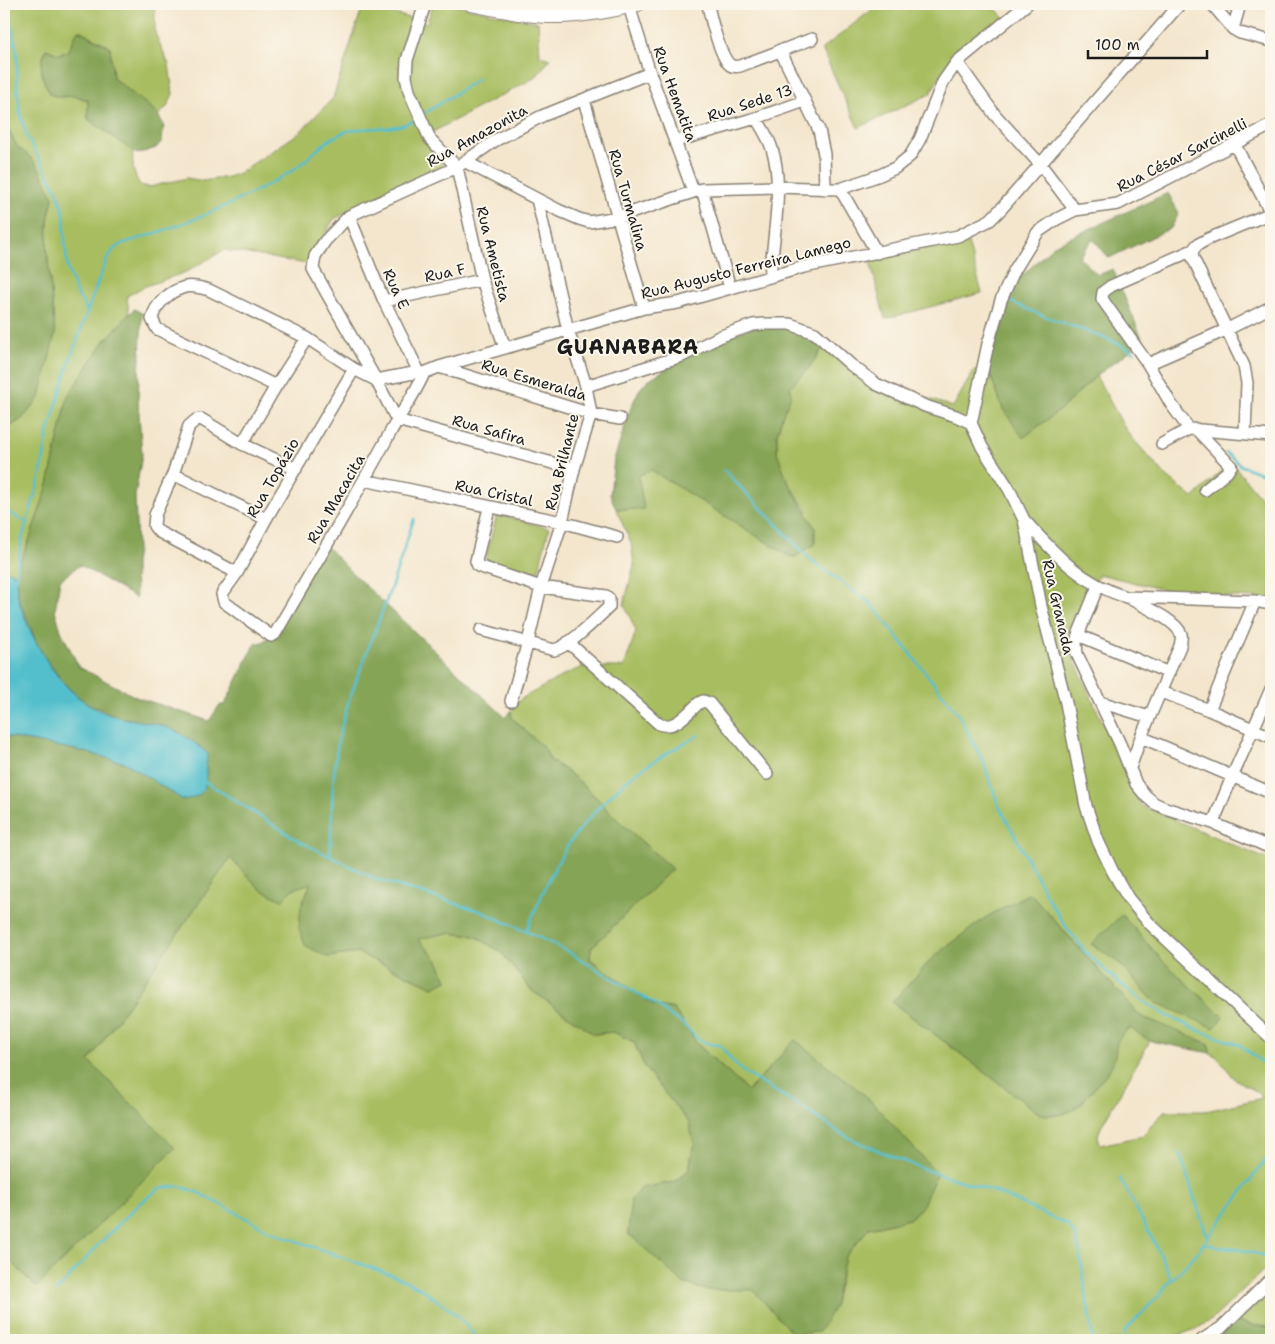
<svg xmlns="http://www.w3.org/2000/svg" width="1275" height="1344" font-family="'Shantell Sans',sans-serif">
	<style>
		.green { fill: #a8bd61; stroke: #626c3e; fill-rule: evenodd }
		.forest { fill: #86a457; stroke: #51603a }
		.water { fill: #52bfcc; stroke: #376e74 }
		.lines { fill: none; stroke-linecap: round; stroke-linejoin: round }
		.stream { stroke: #52bfcc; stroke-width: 2.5 }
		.minor-casing { stroke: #888174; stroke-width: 14 }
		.major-casing { stroke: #888174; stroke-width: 16 }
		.minor { stroke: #fff; stroke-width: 11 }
		.major { stroke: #fff; stroke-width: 14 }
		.labels { text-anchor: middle; stroke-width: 4; stroke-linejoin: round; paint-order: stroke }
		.street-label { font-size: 15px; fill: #1c1c1c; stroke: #fbf7ec }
		.district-label { font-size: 20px; font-weight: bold; letter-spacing: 1px; fill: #1c1c1c; stroke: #fbf7ec }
	</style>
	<rect width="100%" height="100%" fill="#fbf7ec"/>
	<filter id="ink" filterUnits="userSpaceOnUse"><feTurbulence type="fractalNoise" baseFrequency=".02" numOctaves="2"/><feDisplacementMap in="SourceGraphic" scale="10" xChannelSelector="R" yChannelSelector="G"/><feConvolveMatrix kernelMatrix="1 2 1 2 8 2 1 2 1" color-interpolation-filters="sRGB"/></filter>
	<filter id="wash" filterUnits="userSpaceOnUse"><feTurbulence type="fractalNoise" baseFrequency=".0096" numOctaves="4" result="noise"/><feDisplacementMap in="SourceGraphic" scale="20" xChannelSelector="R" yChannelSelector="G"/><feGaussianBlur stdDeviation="1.12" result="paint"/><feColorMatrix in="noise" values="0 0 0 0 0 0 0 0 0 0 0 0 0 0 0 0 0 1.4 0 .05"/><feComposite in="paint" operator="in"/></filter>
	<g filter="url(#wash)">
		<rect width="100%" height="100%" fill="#f4e6cd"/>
		<path class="green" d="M4 4H153L155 12V33L169 65 173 94 167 107 158 116 156 112 113 78 110 47 79 30 67 52 58 54 46 49C38 69 41 75 50 94L58 97 75 96 88 100V119L133 151C132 164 133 174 140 185L149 187 187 178 203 181 228 177 239 173 299 133 333 98 363 5 427 23 433 4H448L538 22 540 56 550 59 536 77 427 135 443 166 334 219 307 264 224 250 186 272 143 287 127 296 129 314 104 342 68 396 48 485 29 541 15 574 4 569V431L23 418 55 334 47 250 48 221 53 197 32 159 16 145 4 122Z
			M879 4H992L1004 18 952 55 930 94 858 128 822 49Z
			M967 239 982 293 885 319 870 261Z
			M827 342 871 380 953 407 974 370H987L990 374 1003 409 1060 410 1096 376 1127 432 1165 475 1193 498 1231 462 1271 510V599L1182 594 1099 574 1068 646 1140 805 1271 861V1263L1213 1319 1196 1329 1166 1340H4V1255L36 1287 174 1148 89 1061 230 858 261 890 293 889 311 883 301 906 327 957 358 953 433 987 447 980 437 959 417 939 448 933 475 936 501 952 531 990 594 1034 614 1032 634 1042 645 1068 689 1123 694 1143 689 1170 674 1182 641 1188 631 1200 628 1234 705 1290 753 1289 793 1334 834 1307 845 1257 869 1228 909 1219 922 1207 936 1173 795 1040 748 1091 698 1045 674 1009 653 1005 590 959 591 948 672 869 609 812 601 802 573 776 550 760 545 749 512 718 511 711 521 699 564 675 582 667H624L636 631 624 604 634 565 631 543 616 509H644L638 476 650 469 789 556 795 557 800 553 807 511 787 480 781 466 777 452V435L790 387 809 368ZM1030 893 1140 1016 1209 1044 1210 1053 1215 1055 1235 1079 1260 1094 1262 1098 1206 1111H1164L1142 1136 1100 1145 1098 1135 1102 1125 1150 1041 1131 1028 1119 1036 1116 1045 1082 1104 1055 1116 1040 1114 892 1002 934 957 985 918ZM1122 916 1163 961 1155 1002 1117 961 1092 944Z
			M497 514 549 528 538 573 485 561Z
			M1271 1284V1327L1257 1326 1231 1320Z"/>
		<path class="forest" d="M78 30 110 47 113 78 156 112 164 125 162 141 156 148 137 154 88 119V100L75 96 58 97 50 94C41 75 38 69 46 49L58 54 67 52Z
			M4 121 16 145 32 159 39 168 53 197 48 221 47 250 55 334 40 397 23 418 4 431Z
			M1168 193 1179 213 1171 228 1109 258 1093 239 1079 257 1098 275 1113 269 1143 341 1096 376 1060 410 1023 438 1003 409 991 377 987 370 1009 298 1020 278 1054 245Z
			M134 309 142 313 138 400 142 455 135 496 137 549 135 565 136 598 80 565 60 580 55 610 61 631 79 667 136 697 209 721 219 706 225 704 255 644 263 642 273 633 324 544 351 572 505 717 511 711 512 718 545 749 550 760 573 776 601 802 609 812 672 869 591 948 590 959 653 1005 674 1009 698 1045 748 1091 795 1040 866 1096 937 1173 922 1207 909 1219 869 1228 845 1257 834 1307 819 1332 793 1334 753 1290H705L683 1283 628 1233 631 1200 641 1188 674 1182 689 1170 694 1143 689 1123 645 1068 634 1042 614 1032 594 1034 531 990 501 952 475 936 448 933 418 939 437 959 447 980 433 987 358 953 327 957 305 945 299 928 301 906 311 883 293 889 282 900 261 890 230 858 89 1061 175 1148 37 1287 4 1255V736L77 750 126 763 183 800 207 771 205 762 156 724 118 717 82 701 63 682 41 653 19 600 15 574 29 541 48 485 68 396 104 342Z
			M782 319 827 342 809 368 790 387 791 396 782 416 777 435V452L787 480 815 528V544L795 557 789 556 651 470 638 476 644 509H616L610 494 614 460 631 407 639 390 648 380 712 340Z
			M1030 893 1140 1016 1209 1044 1210 1053 1150 1041 1130 1028C1110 1043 1120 1046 1112 1065 1108 1073 1101 1080 1095 1087 1076 1109 1071 1118 1040 1114L892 1002 934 957 985 918Z
			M1122 915 1163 961 1223 1017 1214 1028 1155 1002 1117 961 1091 944Z
			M1231 1320 1257 1326 1271 1327V1340H1208Z"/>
		<path class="water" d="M4 569 15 574C16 583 17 592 19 601 35 649 65 704 118 717 131 720 144 721 156 724 176 729 193 740 208 754 201 775 217 795 183 800L126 763 77 750 4 736Z"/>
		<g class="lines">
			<path class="stream" d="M5 4 12 27 17 53V88L20 113 27 137 58 193 64 215 65 243 68 270 75 290 87 311
				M425 113 478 79
				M1006 299C1036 316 1070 324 1102 337 1113 342 1124 345 1134 352
				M1226 453 1242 466 1271 477
				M724 470 809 558C829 575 852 588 872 605L958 714 982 759 998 804 1050 902 1066 927 1085 951 1110 975 1138 998 1168 1016 1197 1030 1240 1045 1271 1069
				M4 510 27 523
				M15 581 22 538 40 478 48 433 69 363 97 284 107 259 114 249 124 243C183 226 239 203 292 171 309 160 321 142 340 134 363 123 391 134 414 120
				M204 781 299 841 376 879 480 911 530 933 567 951 660 1007C666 1015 675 1018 683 1024 697 1037 698 1044 720 1045L733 1062 748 1075 802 1107 838 1132 858 1142 923 1169 996 1192 1068 1225 1074 1233 1079 1249 1093 1340
				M330 856 333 783 338 740 349 700 391 588 414 519
				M526 931C539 902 552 869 570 842 586 820 607 798 627 780 649 762 675 749 699 735
				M1180 1154 1208 1239
				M1120 1178 1155 1244 1172 1280
				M1204 1244 1241 1250 1271 1257
				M56 1292 101 1242 138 1205 160 1188 179 1186 199 1193 272 1232 397 1277 420 1288 440 1302 460 1318 478 1340
				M1126 1340 1124 1336 1125 1331 1161 1293 1168 1282 1173 1279 1196 1254 1271 1153"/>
		</g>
	</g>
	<g filter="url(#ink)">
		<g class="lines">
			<g class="minor-casing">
				<path id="minor" d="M425 4 407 60 406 77 409 91 430 139 457 167 482 280 505 348
					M708 4C710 17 720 55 729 64 732 67 735 67 740 66L812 39
					M1212 4 1233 29 1240 33 1271 41
					M629 6 650 73 693 191
					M1233 29 1240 4
					M780 50 819 130 824 154 825 189
					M957 62 995 115 1041 165 1075 210
					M584 100 644 308
					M756 118C762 128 769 138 772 149 784 183 773 240 770 277
					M676 141 756 118 805 101
					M1235 145 1271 213 1208 239 1197 245 1193 250 1192 256 1244 366 1247 383 1245 433
					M466 162 558 210 579 219 589 222 618 217 702 189 777 187 840 189 880 175 895 168 910 156 920 139 943 82 957 62 1027 4
					M702 189 730 288
					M840 189 877 253
					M349 216 384 301 419 372
					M384 301 482 280
					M1148 364 1228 329 1271 307
					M439 367 591 414 620 419
					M354 369 266 519 237 573 222 594 224 602 271 636 275 634C314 567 353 501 390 433 401 412 415 395 424 373
					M276 386 157 329 152 319C155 304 170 291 185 287 193 285 202 288 209 290L307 338 354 369 376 380 419 372 424 373 439 367 644 308 678 303 804 267 958 236 990 220 1002 208 1180 4
					M586 386 682 356 721 336 753 325 764 324H790L815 333 851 365 876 384 925 406 956 416 971 423 982 447 1009 489 1024 520 1041 606 1066 703 1086 806 1098 841 1113 872 1128 898 1149 923 1271 1038
					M971 423 988 344 1001 300 1014 271 1038 232 1057 219 1075 210 1118 204 1271 125
					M1189 429 1171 404 1148 364 1102 299 1103 292 1111 286 1193 250
					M1196 429 1231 466 1227 472 1205 490
					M242 444 276 386 307 338
					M1162 444 1189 429 1271 436
					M574 469 397 420 376 380 313 269 315 256 325 241 349 216 457 167 496 140 542 116 650 73
					M173 474 266 519
					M364 480 562 522 617 537
					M1026 522C1056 555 1081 583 1126 597L1255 601 1271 604
					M237 573 159 532 154 526 155 515 173 474 189 426 196 420 201 419 242 444 296 469
					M1098 586 1078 635 1076 643 1077 654 1120 744 1136 784 1146 796 1154 803 1165 808 1213 823 1271 848
					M1129 598C1142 606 1175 619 1181 634 1182 638 1181 642 1180 646L1141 737 1130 768
					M481 630 554 650C569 647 597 618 609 607V599L606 596 541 587 478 566 476 561 489 508
					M1078 635 1169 673
					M568 642 659 724C676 730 687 713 699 703L703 701 709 703 767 774
					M1161 692 1209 710 1271 737
					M511 701 528 642 541 587 562 522 574 469 591 414 586 386 568 330 537 199
					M1100 702 1149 717
					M1209 710 1255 601
					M1141 737 1271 793
					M1213 823 1232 777 1271 689
					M1202 1340 1221 1328 1271 1279"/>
			</g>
			<g class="major-casing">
				<path id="major" d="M471 4C501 10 532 17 563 16 588 15 614 10 638 4
					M528 4 544 6 582 4"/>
			</g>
			<use href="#minor" class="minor"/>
			<use href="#major" class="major"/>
		</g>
	</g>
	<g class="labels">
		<g class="street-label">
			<text transform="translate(675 94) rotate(70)" y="5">Rua Hematita</text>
			<text transform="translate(750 103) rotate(-18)" y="5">Rua Sede 13</text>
			<text transform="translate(477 136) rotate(-29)" y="5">Rua Amazonita</text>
			<text transform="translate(1182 155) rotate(-27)" y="5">Rua César Sarcinelli</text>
			<text transform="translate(628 200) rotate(74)" y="5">Rua Turmalina</text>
			<text transform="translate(493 254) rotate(76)" y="5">Rua Ametista</text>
			<text transform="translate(746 268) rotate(-14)" y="5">Rua Augusto Ferreira Lamego</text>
			<text transform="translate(445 273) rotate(-12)" y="5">Rua F</text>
			<text transform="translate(396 289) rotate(66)" y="5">Rua E</text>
			<text transform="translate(534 380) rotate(17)" y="5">Rua Esmeralda</text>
			<text transform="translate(489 430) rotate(16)" y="5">Rua Safira</text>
			<text transform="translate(562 462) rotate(-76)" y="5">Rua Brilhante</text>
			<text transform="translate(273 478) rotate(-60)" y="5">Rua Topázio</text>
			<text transform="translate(494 493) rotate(12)" y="5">Rua Cristal</text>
			<text transform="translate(336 499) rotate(-60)" y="5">Rua Macacita</text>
			<text transform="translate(1058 607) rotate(77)" y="5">Rua Granada</text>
		</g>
		<g class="district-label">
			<text x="628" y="354">GUANABARA</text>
		</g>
	</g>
	<rect width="1275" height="1344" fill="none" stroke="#fbf7ec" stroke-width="20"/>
	<path d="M1088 50v8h119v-8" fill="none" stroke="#1c1c1c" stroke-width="2.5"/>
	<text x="1095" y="50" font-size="15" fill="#1c1c1c" stroke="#fbf7ec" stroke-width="4" paint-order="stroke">100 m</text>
</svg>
